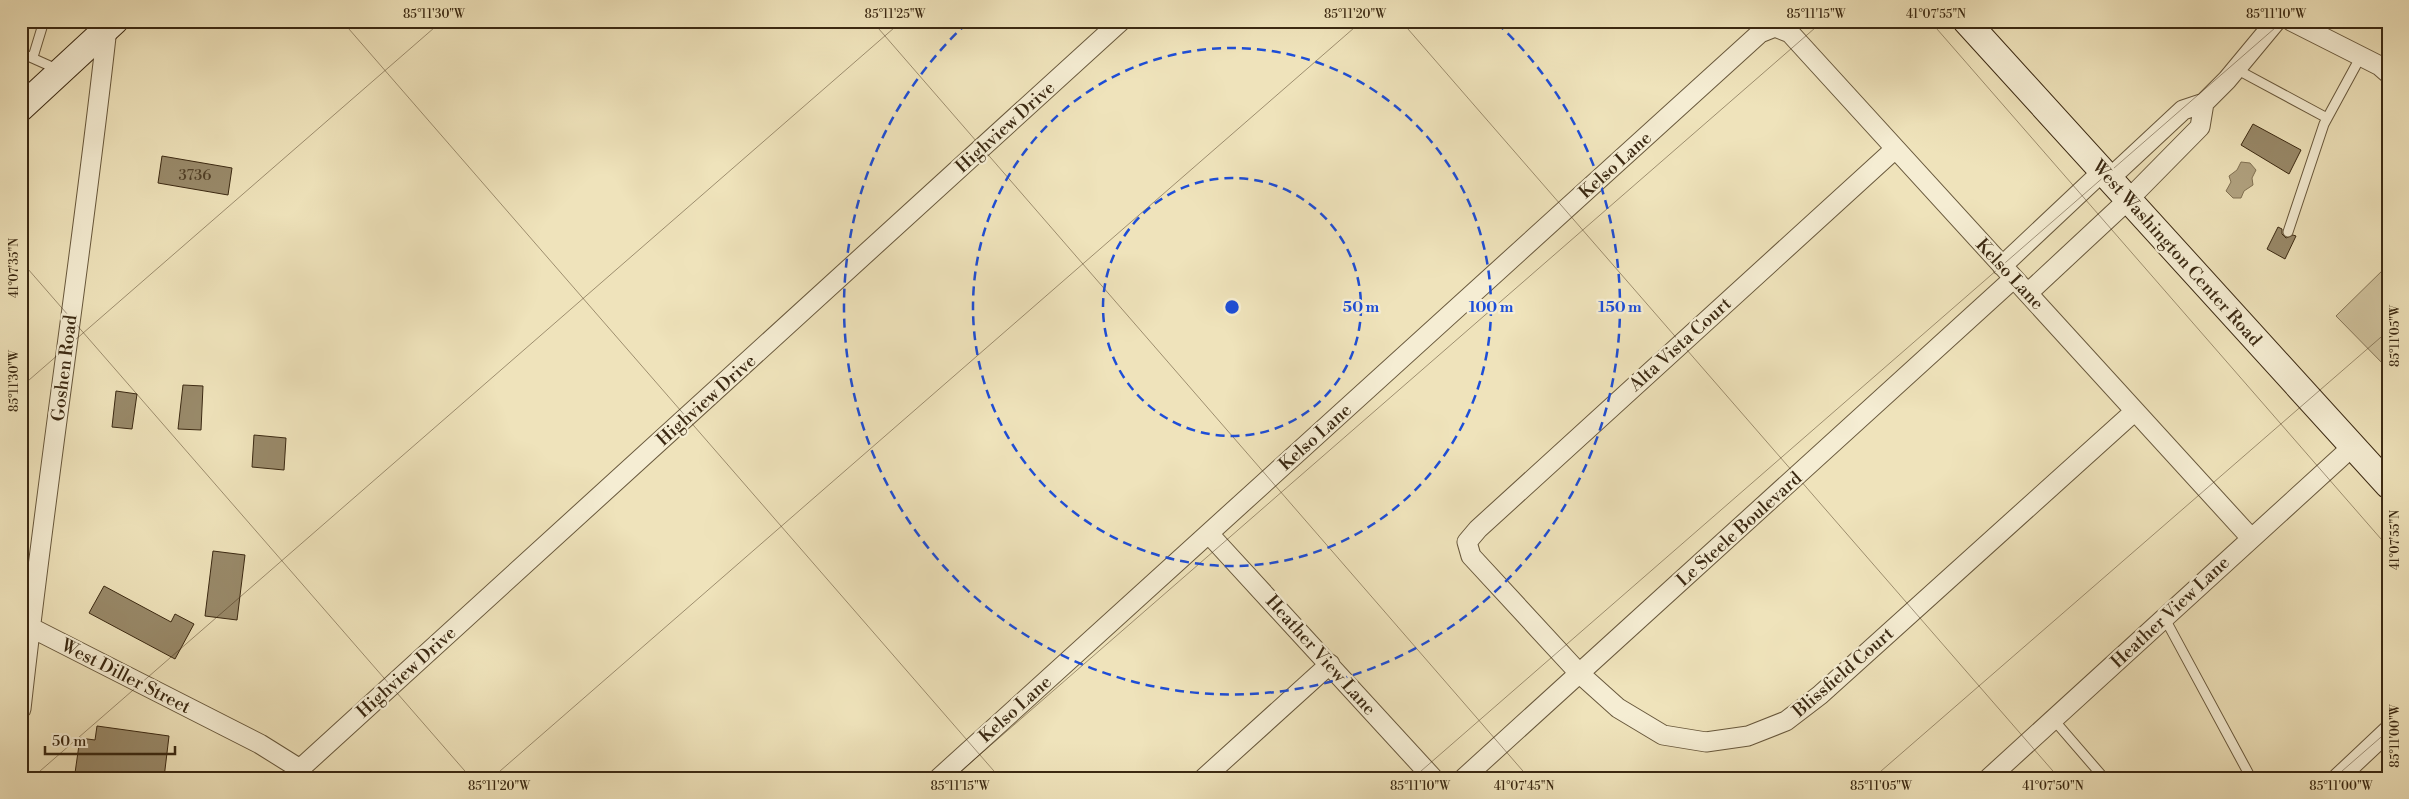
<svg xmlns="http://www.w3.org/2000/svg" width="2409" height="799" font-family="'Libre Bodoni',serif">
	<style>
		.green { fill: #d0c39e; stroke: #867658 }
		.water { fill: #b2a482; stroke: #827355 }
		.building { fill: #998a6a; stroke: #3b2912 }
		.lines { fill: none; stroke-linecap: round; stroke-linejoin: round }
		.service-casing { stroke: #68583c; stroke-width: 11 }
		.minor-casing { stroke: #68583c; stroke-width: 21 }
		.secondary-casing { stroke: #3b2912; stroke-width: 28 }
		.service { stroke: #f5edd3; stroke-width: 9 }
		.minor { stroke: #f5edd3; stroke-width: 19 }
		.secondary { stroke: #f5edd3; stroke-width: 26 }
		.ticks { fill: none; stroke: #3b2912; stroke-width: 1; stroke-opacity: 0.45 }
		.ring { fill: none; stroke: #1d4ed8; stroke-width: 2.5; stroke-dasharray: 9 6 }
		.labels { text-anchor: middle; stroke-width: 4.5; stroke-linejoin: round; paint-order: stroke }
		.number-label { font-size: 15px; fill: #524128 }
		.street-label { font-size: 18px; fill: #3b2912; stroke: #f5edd3 }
		.centre { fill: #1d4ed8; stroke: #f5edd3; stroke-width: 2.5 }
		.ring-label { font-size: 15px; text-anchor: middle; font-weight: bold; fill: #1d4ed8; stroke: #f5edd3; stroke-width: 4.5; stroke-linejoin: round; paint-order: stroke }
		.neatline { fill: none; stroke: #3b2912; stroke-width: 2 }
		.ticks-label { font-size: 12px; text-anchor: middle; fill: #3b2912 }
	</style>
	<rect width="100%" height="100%" fill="#efe3bb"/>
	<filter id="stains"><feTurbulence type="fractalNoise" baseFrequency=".004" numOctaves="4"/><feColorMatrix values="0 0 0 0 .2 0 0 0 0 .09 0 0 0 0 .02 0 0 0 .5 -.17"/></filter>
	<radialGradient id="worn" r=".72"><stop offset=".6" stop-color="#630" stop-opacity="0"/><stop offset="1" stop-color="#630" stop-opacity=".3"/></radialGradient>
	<path class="green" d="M2388 265V369L2336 316Z"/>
	<path class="water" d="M2241 162 2250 163 2256 170 2252 178 2253 185 2244 191 2241 198H2233L2226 191 2231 182 2229 176 2237 170Z"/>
	<path class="building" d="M2253 124 2301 150 2289 174 2241 145Z
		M162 156 232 168 228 195 158 183Z
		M2278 227 2282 229V234L2286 238 2293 235 2296 236 2285 259 2267 249Z
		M183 385 203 386 201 430 178 429Z
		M116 391 137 394 132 429 112 427Z
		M254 435 286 438 284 470 252 467Z
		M213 551 245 555 237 620 205 616Z
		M104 586 171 622 175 614 194 624 175 659 89 613Z
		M97 726 169 736 164 778H110L75 773 80 738 95 740Z"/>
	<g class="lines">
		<g class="service-casing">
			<path id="service" d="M21 53 59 70
				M33 57 44 21
				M2236 69 2327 118
				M2288 232 2324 124 2361 56
				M2164 617 2251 778
				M2053 719 2104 778
				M21 766 26 778"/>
		</g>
		<g class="minor-casing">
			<path id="minor" d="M2291 21 2380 66 2388 73
				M1895 149 1478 529 1467 542 1471 556 1579 673 1618 708 1663 735 1706 742 1748 736 1786 721 1820 695 2135 411
				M2110 178 2183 110 2204 103 2227 80 2276 21
				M2002 266 2103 171
				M2028 293 2129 199 2200 127 2204 103
				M1209 534 1433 778
				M30 627 260 744 300 769
				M21 709C46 481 82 255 107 28
				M290 778 1121 21
				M939 778 1760 33 1775 27 1790 33 2251 538
				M1204 778 1330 664
				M1464 778 2013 279
				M1989 778 2352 447
				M2338 778 2388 731"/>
		</g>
		<g class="secondary-casing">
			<path id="secondary" d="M1966 21 2388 485
				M21 108 115 21"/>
		</g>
		<use href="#service" class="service"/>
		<use href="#minor" class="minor"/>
		<use href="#secondary" class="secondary"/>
	</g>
	<path class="ticks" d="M342 21 1000 778M872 21 1529 778M1401 21 2059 778M1930 21 2388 547M21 261 471 778M21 387 442 21M32 778 902 21M492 778 1362 21M953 778 1823 21M1413 778 2283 21M1873 778 2388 331M2334 778 2388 731"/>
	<g class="ring">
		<circle cx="1232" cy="307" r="129"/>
		<circle cx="1232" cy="307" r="259"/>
		<path d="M1497 23A388 388 0 1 1 967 23"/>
	</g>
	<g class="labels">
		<g class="number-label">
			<text x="195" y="180">3736</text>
		</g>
		<g class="street-label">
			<text transform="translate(1005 127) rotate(-42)" y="6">Highview Drive</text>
			<text transform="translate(1615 165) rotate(-42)" y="6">Kelso Lane</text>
			<text transform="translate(2177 253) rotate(48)" y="6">West Washington Center Road</text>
			<text transform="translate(2010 274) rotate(47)" y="6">Kelso Lane</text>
			<text transform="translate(1680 344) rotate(-42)" y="6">Alta Vista Court</text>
			<text transform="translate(64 368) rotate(-83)" y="6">Goshen Road</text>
			<text transform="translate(706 400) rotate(-42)" y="6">Highview Drive</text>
			<text transform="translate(1315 437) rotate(-42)" y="6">Kelso Lane</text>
			<text transform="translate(1739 529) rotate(-42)" y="6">Le Steele Boulevard</text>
			<text transform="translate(2170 612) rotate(-43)" y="6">Heather View Lane</text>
			<text transform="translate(1321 655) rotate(48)" y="6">Heather View Lane</text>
			<text transform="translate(406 672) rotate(-42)" y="6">Highview Drive</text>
			<text transform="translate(1843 672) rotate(-41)" y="6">Blissfield Court</text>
			<text transform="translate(126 676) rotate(27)" y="6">West Diller Street</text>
			<text transform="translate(1015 709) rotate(-42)" y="6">Kelso Lane</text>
		</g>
	</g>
	<circle cx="1232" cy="307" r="8" class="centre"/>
	<g class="ring-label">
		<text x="1361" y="312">50 m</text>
		<text x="1491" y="312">100 m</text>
		<text x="1620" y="312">150 m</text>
	</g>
	<rect width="2409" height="799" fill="none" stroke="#efe3bb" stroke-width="55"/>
	<path d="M45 746v8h130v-8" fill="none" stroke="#3b2912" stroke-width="2.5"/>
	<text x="52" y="746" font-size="15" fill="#3b2912" stroke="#f5edd3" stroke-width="4" paint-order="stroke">50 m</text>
	<rect x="28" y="28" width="2354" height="744" class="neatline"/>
	<g class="ticks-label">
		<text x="434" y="18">85°11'30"W</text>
		<text x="895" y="18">85°11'25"W</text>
		<text x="1355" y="18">85°11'20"W</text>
		<text x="1816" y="18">85°11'15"W</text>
		<text x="1936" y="18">41°07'55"N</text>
		<text x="2276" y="18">85°11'10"W</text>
		<text transform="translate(14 268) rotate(-90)" y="4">41°07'35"N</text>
		<text transform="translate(2395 336) rotate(-90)" y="4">85°11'05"W</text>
		<text transform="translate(14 381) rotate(-90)" y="4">85°11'30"W</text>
		<text transform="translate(2395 540) rotate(-90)" y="4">41°07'55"N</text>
		<text transform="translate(2395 736) rotate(-90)" y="4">85°11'00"W</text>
		<text x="499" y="790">85°11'20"W</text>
		<text x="960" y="790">85°11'15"W</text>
		<text x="1420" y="790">85°11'10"W</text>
		<text x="1524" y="790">41°07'45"N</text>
		<text x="1881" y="790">85°11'05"W</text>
		<text x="2053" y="790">41°07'50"N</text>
		<text x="2341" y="790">85°11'00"W</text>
	</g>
	<rect width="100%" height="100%" filter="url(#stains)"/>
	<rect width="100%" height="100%" fill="url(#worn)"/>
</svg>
